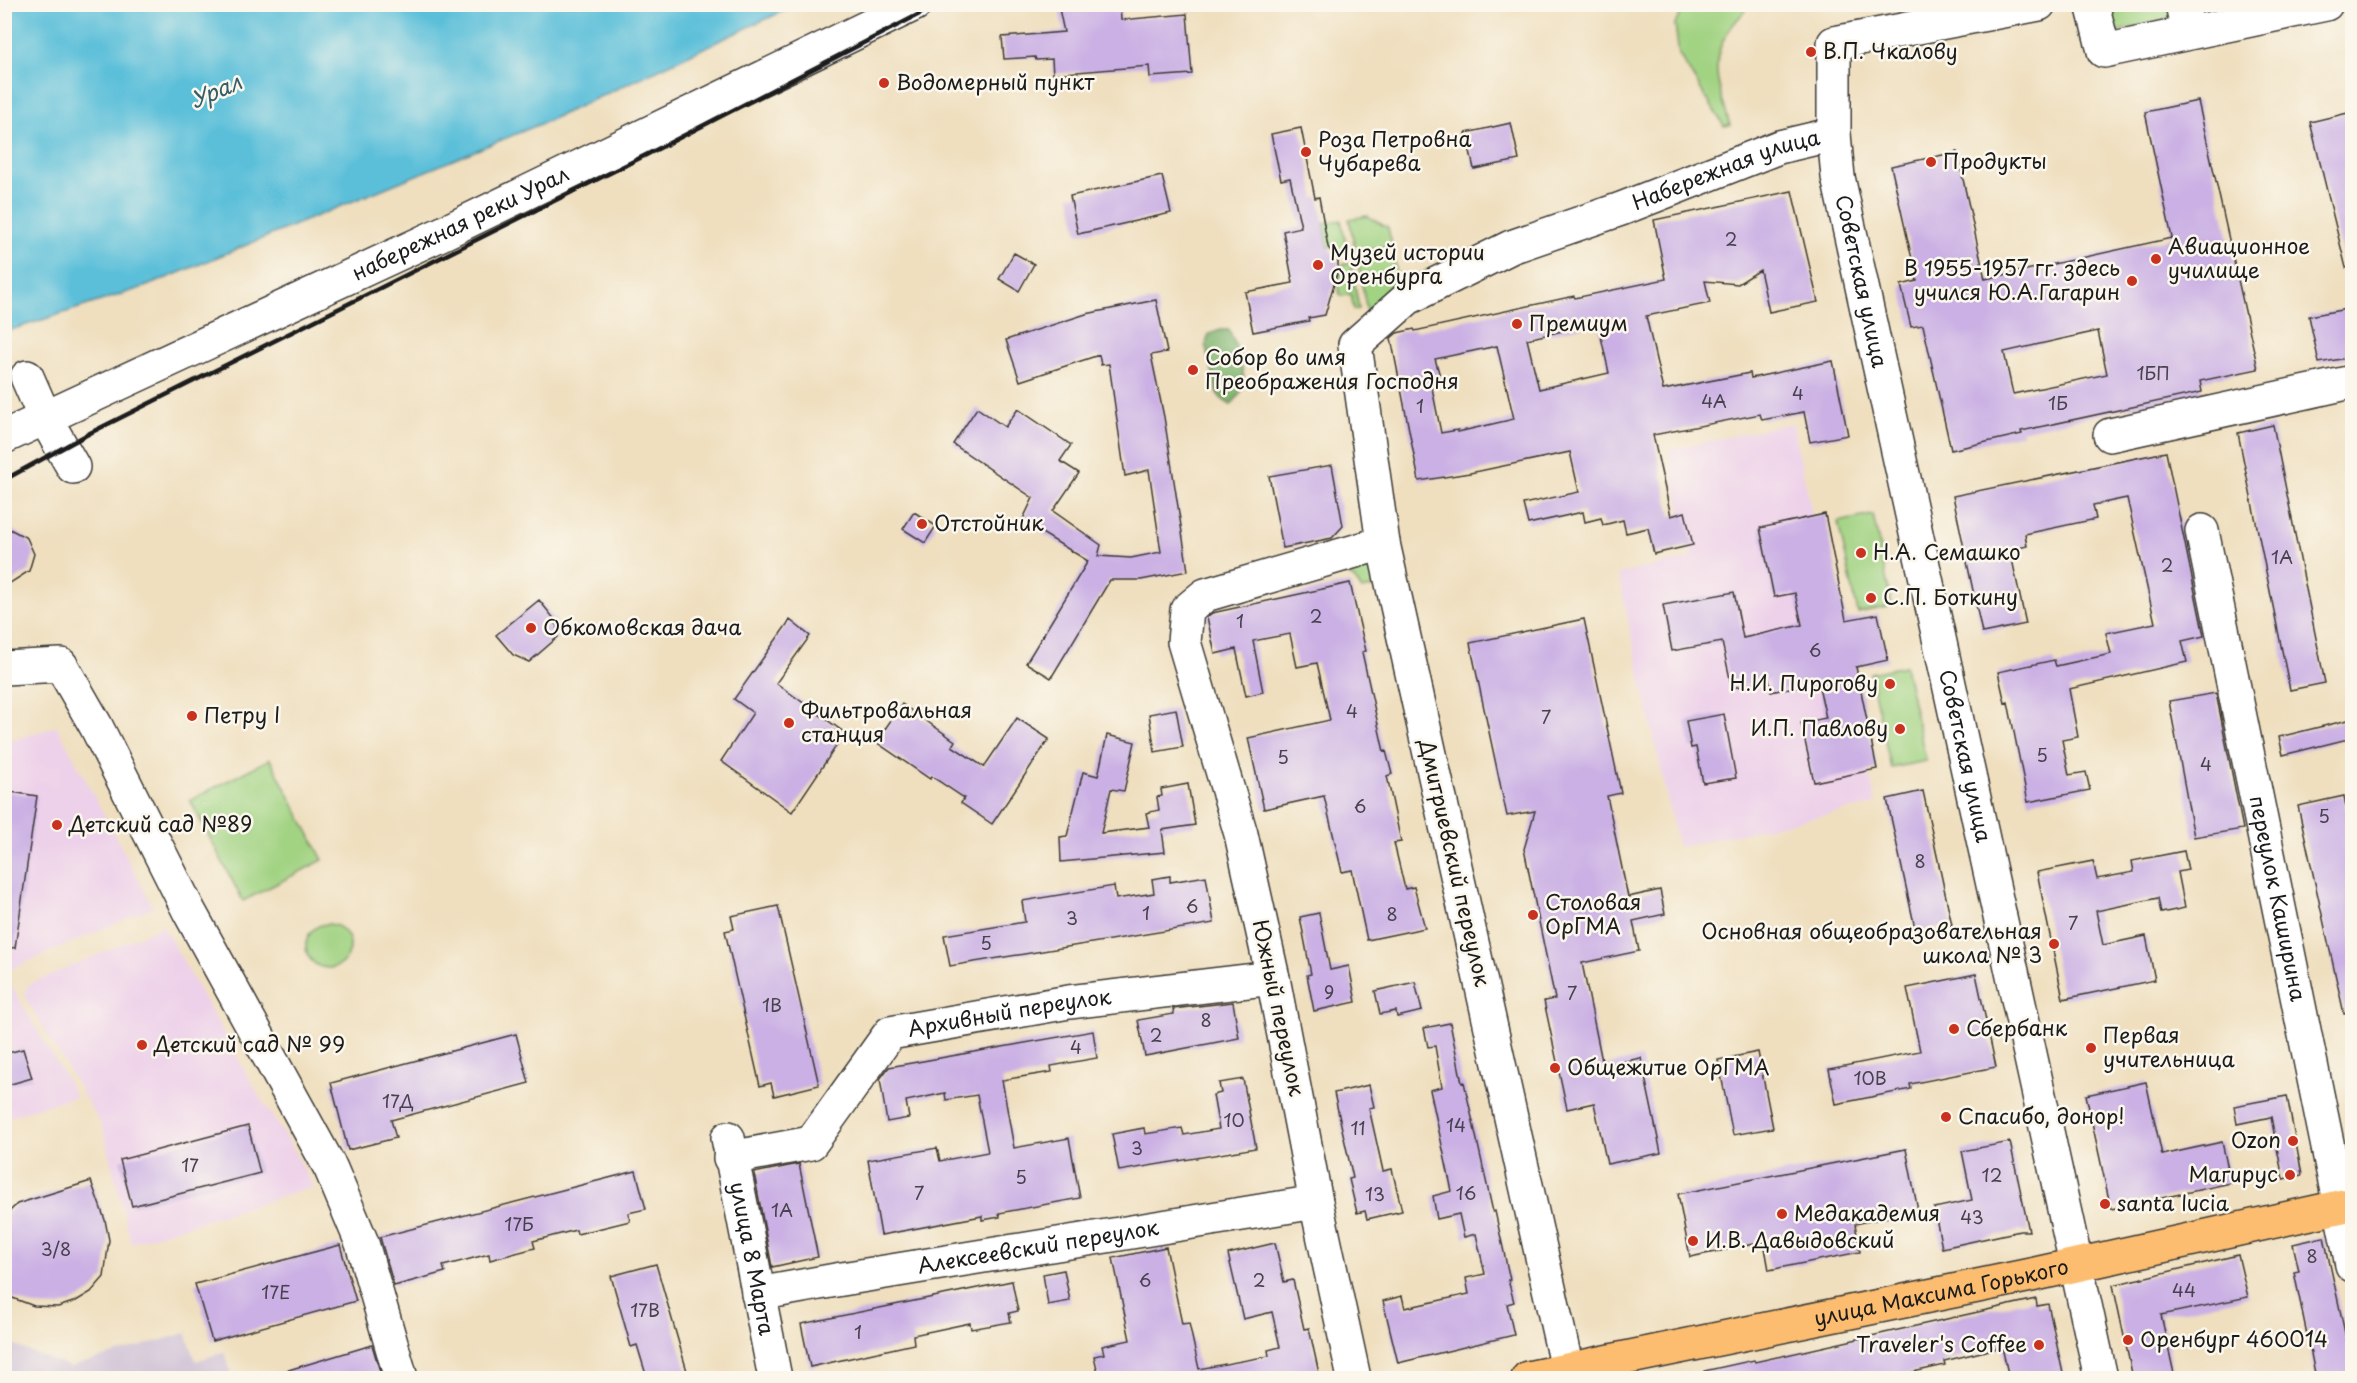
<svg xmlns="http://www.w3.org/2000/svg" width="2357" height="1383" font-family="'Playpen Sans',sans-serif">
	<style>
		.built { fill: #edd0e9 }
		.industrial { fill: #ccbed4 }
		.green { fill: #a2d383; stroke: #5f7850; stroke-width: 1.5 }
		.forest { fill: #81b571; stroke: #4e6846; stroke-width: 1.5 }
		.water { fill: #5bbfd9; stroke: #3c6e7a; stroke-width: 1.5 }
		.building { fill: #cab0e4; fill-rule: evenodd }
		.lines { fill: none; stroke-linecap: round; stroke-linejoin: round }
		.minor-casing { stroke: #3c3934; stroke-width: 36 }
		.major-casing { stroke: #3c3934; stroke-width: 36 }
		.minor { stroke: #fff; stroke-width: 33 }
		.major { stroke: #fcbd6f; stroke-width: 33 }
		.rail { stroke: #1c1c1c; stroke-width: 4.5 }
		.poi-dot { fill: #c8321e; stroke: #fbf7ec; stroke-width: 2 }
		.labels { text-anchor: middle; stroke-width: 5; stroke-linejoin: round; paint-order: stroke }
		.number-label { font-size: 18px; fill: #48414e }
		.poi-label { font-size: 21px; fill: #1c1c1c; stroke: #fbf7ec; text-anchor: start }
		.street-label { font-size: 21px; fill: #1c1c1c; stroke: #fbf7ec }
		.water-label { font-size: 22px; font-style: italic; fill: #355d68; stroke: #fbf7ec }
	</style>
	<rect width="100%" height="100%" fill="#fbf7ec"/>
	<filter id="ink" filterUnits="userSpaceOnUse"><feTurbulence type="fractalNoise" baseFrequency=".0167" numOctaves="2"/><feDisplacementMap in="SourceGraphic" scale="12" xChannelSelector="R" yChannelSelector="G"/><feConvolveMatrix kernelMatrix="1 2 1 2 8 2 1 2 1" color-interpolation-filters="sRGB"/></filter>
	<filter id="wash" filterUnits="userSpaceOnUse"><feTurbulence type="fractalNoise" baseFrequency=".008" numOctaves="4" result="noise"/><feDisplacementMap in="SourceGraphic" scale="24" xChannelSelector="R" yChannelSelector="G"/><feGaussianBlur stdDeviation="1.35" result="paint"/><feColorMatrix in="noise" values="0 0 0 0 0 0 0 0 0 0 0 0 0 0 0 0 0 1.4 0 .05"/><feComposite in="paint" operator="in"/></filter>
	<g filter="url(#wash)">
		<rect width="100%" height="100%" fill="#efdfbf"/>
		<path class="built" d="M1792 423 1876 804 1678 847 1618 574 1692 558 1668 450Z
			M57 726 153 907 7 971 5 967V743Z
			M163 926 258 1094 291 1145 313 1187 131 1243 102 1126 25 997 28 985Z
			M4 973 76 1096 5 1118H4Z"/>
		<path class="industrial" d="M186 1333 196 1361 224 1352 232 1378H5V1344L7 1343 70 1367Z"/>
		<path class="green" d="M2107 4 2172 5 2175 18 2109 33Z
			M1685 5H1745L1746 10C1706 51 1714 74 1730 125L1724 126 1679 55 1675 24Z
			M1367 216 1388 228 1392 245 1356 253 1349 219Z
			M1341 220 1348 254 1339 256 1333 246 1328 247 1324 223Z
			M1393 255 1401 294 1368 317 1358 263Z
			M1351 263 1359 309 1354 310 1351 294 1340 296 1336 277H1339L1341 265Z
			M1873 515 1892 606 1858 613 1838 522Z
			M1375 549 1392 583 1362 590C1357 583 1353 574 1343 574L1340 558Z
			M1905 666 1926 761 1891 768 1870 673Z
			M270 759 323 860 243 901 190 800Z
			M306 946a22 22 0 1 1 44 0a22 22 0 1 1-44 0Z"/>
		<path class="forest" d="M1221 330H1229C1235 341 1243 367 1244 380 1244 390 1237 398 1231 405 1212 395 1217 388 1212 370 1208 356 1203 348 1209 334Z"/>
		<path class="water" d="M4 5 5 4 796 5 550 120 147 286 5 332Z"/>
		<g id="blocks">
			<path class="building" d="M1058 4H1120L1121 20 1187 14 1192 74 1150 77 1149 66 1053 74 1052 59 1036 60 1035 57 1004 59 1002 37 1064 32Z
				M2198 101 2258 369 2200 381 2202 392 2021 431 2022 434 1951 450 1923 325 1911 327 1901 285 1917 281 1891 166 1957 152 1985 279 2172 238 2145 112ZM2098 331 2107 374 2013 394 2004 352Z
				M2352 112V267L2346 268 2310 122Z
				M1511 123 1519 160 1474 169 1466 133Z
				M1301 128 1315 198 1319 197 1328 247 1338 261V270L1325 315 1308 318 1309 321 1253 332 1245 292 1293 283 1283 231 1301 227 1290 178 1281 180 1271 134Z
				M1162 176 1171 213 1078 234 1070 196Z
				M1792 191 1818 302 1769 312 1760 270 1738 284 1705 281 1710 303 1646 316 1663 390 1750 373 1751 378 1833 361 1848 435 1810 442 1804 412 1762 420 1760 414 1653 435 1671 516 1685 512 1693 545 1654 554 1648 528 1626 533 1623 520 1603 525 1601 518 1585 522 1583 512 1528 524 1523 504 1579 492 1570 452 1470 473 1419 481 1391 338 1397 333 1414 329 1415 331 1574 296 1575 298 1666 279 1654 220ZM1598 323 1609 373 1539 389 1527 339ZM1497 346 1514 419 1458 432V430L1441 433 1430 378 1440 376 1435 359Z
				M1014 253 1034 264 1019 291 999 279Z
				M1156 300 1167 352 1151 355 1164 417 1188 571 1141 580H1110L1051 678 1026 663 1088 561 1022 521 1033 498 953 444 977 408 1005 427 1018 409 1071 445 1060 461 1079 473 1053 511 1101 545 1098 556 1131 558 1161 552 1149 470 1125 476 1109 364 1101 365 1099 355 1020 381 1006 340 1086 314Z
				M2352 308V357L2319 363 2309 316Z
				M2273 425 2325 683 2290 690 2238 433Z
				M2166 452 2204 636 2182 641 2187 662 2069 689 2078 737 2062 740 2069 775 2086 772 2090 790 2028 802 2008 702 2005 703 1998 672 2054 660 2056 666 2111 654 2106 633 2155 623 2127 498 2093 505 2096 519 2025 534 2027 546 2010 550 2026 624 1982 633 1953 496Z
				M1332 465 1343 526 1332 538 1283 548 1269 476Z
				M914 512 936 526 925 543 903 529Z
				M1825 514 1846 620 1878 614 1888 660 1856 667 1877 769 1814 782 1801 723 1826 718 1818 682 1771 692 1769 680 1732 688 1722 642 1672 651 1663 605 1734 592 1743 638 1802 625 1795 593 1774 597 1760 528Z
				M4 526 27 538 34 554 29 571 4 587Z
				M1350 583 1366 651 1362 652 1384 752 1386 751 1392 774 1387 776 1401 842 1394 843 1405 889 1414 887 1425 928 1367 940 1352 870 1342 872 1324 796 1264 809 1248 738 1330 720 1317 663 1297 667 1290 634 1253 641 1263 692 1246 696 1236 649 1215 654 1207 617 1212 613Z
				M539 600 556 621 558 637 529 662 513 655 496 635Z
				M1584 619 1621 793 1607 796 1628 897 1660 890 1665 914 1633 921 1639 951 1582 963 1603 1066 1641 1058 1661 1153 1607 1164 1594 1103 1567 1109 1544 1001 1555 999 1524 849 1535 811 1507 816 1470 643Z
				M790 620 810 636 776 683 845 733 792 812 721 761 753 713 734 699Z
				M2216 693 2243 829 2194 837 2169 701Z
				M902 704 955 741 952 746 984 767 1017 718 1049 739 992 824 961 803 964 798 931 776 930 779 876 742Z
				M1176 709 1183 747 1155 752 1149 714Z
				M1724 714 1736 778 1703 783 1696 747 1691 748 1686 721Z
				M2352 719V738L2283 755 2279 737Z
				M1107 735 1135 742 1124 791 1111 789 1101 833 1149 827 1146 813 1159 810 1157 797 1162 796 1161 789 1188 784 1195 825 1162 830 1165 852 1061 862 1060 837 1067 836 1083 772 1098 776Z
				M4 791 37 796 15 948 4 947Z
				M1923 791 1952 925 1916 933 1887 799Z
				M2344 796 2352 838V1013L2344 1014 2298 806Z
				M2184 851 2188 870 2178 872 2185 908 2161 913 2158 898 2096 911 2103 945 2146 936 2155 980 2063 999 2037 872 2093 861 2097 879 2134 872 2132 861Z
				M1170 876V882L1206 876 1214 923 950 966 944 935 1025 922 1022 901 1114 886 1116 899 1154 893 1152 879Z
				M778 906 819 1085 774 1096 771 1083 760 1086 725 931 734 929 731 916Z
				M1319 913 1330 970 1349 966 1356 1002 1314 1011 1307 975 1311 974 1300 917Z
				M1976 974 1996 1067 1910 1084 1911 1089 1836 1104 1829 1069 1920 1051 1907 988Z
				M1415 982 1422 1011 1397 1017 1396 1011 1380 1014 1375 991Z
				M1233 1002 1239 1038 1145 1056 1138 1020 1174 1014 1173 1009Z
				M1450 1023 1462 1083 1464 1082 1493 1212 1495 1211 1510 1280H1508L1514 1302 1507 1304 1514 1335 1398 1363 1383 1301 1402 1296 1405 1308 1469 1294 1466 1278 1485 1274 1476 1234 1464 1237 1459 1214 1437 1219 1433 1196 1452 1191 1430 1090 1442 1087 1435 1046 1428 1047 1424 1028Z
				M1093 1031 1097 1058 1051 1066 1052 1072 1002 1080 1014 1148 1069 1138 1080 1198 999 1213 1000 1217 982 1220V1216L881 1235 868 1160 937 1148 940 1161 988 1152 977 1095 946 1100 945 1093 906 1101 909 1118 887 1122 880 1079 889 1067Z
				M516 1034 529 1083 391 1120 396 1138 348 1150 331 1083Z
				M23 1049 32 1078 4 1086V1054Z
				M1758 1052 1773 1128 1733 1135 1718 1060Z
				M1243 1079 1256 1148 1119 1171 1112 1134 1144 1128 1145 1134 1182 1128 1184 1135 1219 1129 1213 1095 1221 1093 1219 1083Z
				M2146 1082 2162 1155 2222 1142 2231 1183 2111 1209 2086 1095Z
				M1369 1085 1374 1107 1369 1108 1383 1171 1392 1169 1402 1211 1367 1219 1365 1211 1357 1213 1349 1179 1353 1178 1334 1093Z
				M2287 1096 2302 1175 2283 1179 2271 1117 2237 1124 2234 1106Z
				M248 1126 260 1173 132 1206 120 1160Z
				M2010 1142 2029 1231H2020L1942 1248 1934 1208 1972 1200 1962 1151Z
				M1906 1149 1918 1211 1855 1224 1860 1252 1769 1270 1764 1242 1690 1257 1678 1194Z
				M799 1164 818 1257 772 1267 754 1173Z
				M636 1171 646 1209 628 1213 630 1221 577 1234 576 1230 533 1241 535 1248 490 1260 489 1254 443 1266 445 1272 394 1286 380 1237Z
				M91 1181 105 1220 109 1240 104 1277 91 1292 76 1301 58 1307 34 1306 10 1297 4 1290V1217L17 1204Z
				M2324 1237 2352 1365V1378H2316L2294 1272 2299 1271 2293 1244Z
				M1275 1243 1284 1282 1293 1280 1304 1329 1309 1328 1320 1378H1099L1094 1356 1104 1354 1102 1346 1130 1340 1113 1258 1166 1247 1182 1324 1189 1323 1199 1369 1269 1356 1268 1350 1280 1347 1272 1312 1243 1319 1228 1254Z
				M340 1245 356 1301 212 1341 195 1284Z
				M2238 1255 2248 1297 2161 1315 2175 1378H2133L2113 1285Z
				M656 1264 689 1378H647L637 1345 631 1347 611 1276Z
				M1064 1270 1070 1301 1048 1305 1043 1274Z
				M1012 1281 1018 1311 1009 1313 1011 1322 971 1329 970 1323 913 1335 914 1344 810 1367 801 1324Z
				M2036 1299 2037 1306 2048 1304 2064 1378H2009L2002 1347 1944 1361 1945 1365 1886 1378 1885 1375 1867 1378H1705L1704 1371 1754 1360 1755 1362Z
				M372 1345 382 1378H276L275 1374Z"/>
		</g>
	</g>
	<g filter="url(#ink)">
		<use href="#blocks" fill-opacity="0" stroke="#3c3934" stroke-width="1.5"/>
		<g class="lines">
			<g class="minor-casing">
				<g id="minor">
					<path d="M2092 4 2104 51 2326 4"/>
					<path d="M2182 4 2188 32"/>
					<path id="s1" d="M1834 134 1838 177 2101 1378"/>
					<path d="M27 377 45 418 73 467"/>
					<path d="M2110 435 2352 382"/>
					<path id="s2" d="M4 437 441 234 915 4"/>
					<path id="s3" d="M2202 531 2352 1265"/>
					<path d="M4 668 61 665 96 726 189 911 331 1169 362 1243 401 1378"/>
					<path id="s4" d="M728 1138 775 1378"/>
					<path id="s5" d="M730 1158 811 1143 890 1033 1069 1002 1273 978"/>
					<path id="s6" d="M758 1294 836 1280 1316 1202"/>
					<path d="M1354 1378 1316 1202 1273 978 1241 834 1184 642 1187 610 1205 595 1383 543"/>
					<path id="s7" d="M1569 1378 1383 543 1355 345 1408 298 1511 247 1621 209 1779 147 1834 134V43L2039 4"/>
				</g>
			</g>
			<g class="major-casing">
				<g id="major">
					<path id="s8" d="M1528 1378 2031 1275 2352 1204"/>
				</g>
			</g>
			<use href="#minor" class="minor"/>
			<use href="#major" class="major"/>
			<path class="rail" d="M4 480 90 433 646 155 939 4"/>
		</g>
	</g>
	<g class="poi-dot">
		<circle cx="1811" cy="52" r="6"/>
		<circle cx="884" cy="83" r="6"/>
		<circle cx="1306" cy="152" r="6"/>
		<circle cx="1931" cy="162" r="6"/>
		<circle cx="2156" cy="259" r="6"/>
		<circle cx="1318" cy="265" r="6"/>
		<circle cx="2132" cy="281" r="6"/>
		<circle cx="1517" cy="324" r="6"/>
		<circle cx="1193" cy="370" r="6"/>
		<circle cx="922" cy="524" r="6"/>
		<circle cx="1861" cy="553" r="6"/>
		<circle cx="1871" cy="598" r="6"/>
		<circle cx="531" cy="628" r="6"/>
		<circle cx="1890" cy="684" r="6"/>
		<circle cx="192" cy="716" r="6"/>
		<circle cx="789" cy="723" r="6"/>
		<circle cx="1900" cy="729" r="6"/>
		<circle cx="57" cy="825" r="6"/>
		<circle cx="1533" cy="915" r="6"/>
		<circle cx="2054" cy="944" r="6"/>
		<circle cx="1954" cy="1029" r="6"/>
		<circle cx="142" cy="1045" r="6"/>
		<circle cx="2091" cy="1048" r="6"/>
		<circle cx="1555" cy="1068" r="6"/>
		<circle cx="1946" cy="1117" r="6"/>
		<circle cx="2293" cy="1141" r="6"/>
		<circle cx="2290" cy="1175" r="6"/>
		<circle cx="2105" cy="1204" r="6"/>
		<circle cx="1782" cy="1214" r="6"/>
		<circle cx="1693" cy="1241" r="6"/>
		<circle cx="2128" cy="1340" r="6"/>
		<circle cx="2039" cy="1345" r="6"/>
	</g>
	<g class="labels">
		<g class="number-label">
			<text x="1731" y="246">2</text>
			<text x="2153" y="380">1БП</text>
			<text x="1798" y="400">4</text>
			<text x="1714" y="408">4А</text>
			<text x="2058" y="410">1Б</text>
			<text x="1420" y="413">1</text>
			<text x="2282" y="564">1А</text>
			<text x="2167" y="572">2</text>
			<text x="1316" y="623">2</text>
			<text x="1240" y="628">1</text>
			<text x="1815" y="657">6</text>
			<text x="1352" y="718">4</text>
			<text x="1546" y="724">7</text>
			<text x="2042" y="762">5</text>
			<text x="1283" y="764">5</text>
			<text x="2206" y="771">4</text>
			<text x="1360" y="813">6</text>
			<text x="2324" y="823">5</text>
			<text x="1920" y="868">8</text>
			<text x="1192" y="913">6</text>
			<text x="1146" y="920">1</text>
			<text x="1392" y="921">8</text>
			<text x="1072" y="925">3</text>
			<text x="2073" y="930">7</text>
			<text x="986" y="950">5</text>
			<text x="1329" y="999">9</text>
			<text x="1572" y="1000">7</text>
			<text x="772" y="1012">1В</text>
			<text x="1206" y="1027">8</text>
			<text x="1156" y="1042">2</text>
			<text x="1076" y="1054">4</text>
			<text x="1870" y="1085">10В</text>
			<text x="398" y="1108">17Д</text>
			<text x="1234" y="1127">10</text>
			<text x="1456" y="1132">14</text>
			<text x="1358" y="1135">11</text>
			<text x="1137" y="1155">3</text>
			<text x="190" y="1172">17</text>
			<text x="1992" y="1182">12</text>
			<text x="1021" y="1184">5</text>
			<text x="919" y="1200">7</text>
			<text x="1466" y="1200">16</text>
			<text x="1375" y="1201">13</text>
			<text x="782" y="1217">1А</text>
			<text x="1972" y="1224">43</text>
			<text x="519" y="1231">17Б</text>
			<text x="56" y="1256">3/8</text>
			<text x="2312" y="1263">8</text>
			<text x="1145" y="1287">6</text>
			<text x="1259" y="1287">2</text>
			<text x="2184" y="1297">44</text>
			<text x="276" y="1299">17E</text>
			<text x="645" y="1317">17В</text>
			<text x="858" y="1339">1</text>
		</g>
		<g class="poi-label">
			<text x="1823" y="59">В.П. Чкалову</text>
			<text x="896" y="90">Водомерный пункт</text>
			<text x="1318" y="147">Роза Петровна<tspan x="1318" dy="24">Чубарева</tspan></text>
			<text x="1943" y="169">Продукты</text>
			<text x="2168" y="254">Авиационное<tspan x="2168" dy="24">училище</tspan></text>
			<text x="1330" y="260">Музей истории<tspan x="1330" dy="24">Оренбурга</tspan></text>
			<text x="2120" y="276" text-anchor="end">В 1955-1957 гг. здесь<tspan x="2120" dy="24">учился Ю.А.Гагарин</tspan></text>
			<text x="1529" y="331">Премиум</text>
			<text x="1205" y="365">Собор во имя<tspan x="1205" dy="24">Преображения Господня</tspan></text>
			<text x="934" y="531">Отстойник</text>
			<text x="1873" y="560">Н.А. Семашко</text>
			<text x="1883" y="605">С.П. Боткину</text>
			<text x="543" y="635">Обкомовская дача</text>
			<text x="1878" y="691" text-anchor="end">Н.И. Пирогову</text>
			<text x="801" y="718">Фильтровальная<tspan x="801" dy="24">станция</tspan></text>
			<text x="204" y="723">Петру I</text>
			<text x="1888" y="736" text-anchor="end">И.П. Павлову</text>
			<text x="69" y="832">Детский сад №89</text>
			<text x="1545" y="910">Столовая<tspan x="1545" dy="24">ОрГМА</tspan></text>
			<text x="2042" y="939" text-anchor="end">Основная общеобразовательная<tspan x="2042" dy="24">школа № 3</tspan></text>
			<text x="1966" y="1036">Сбербанк</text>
			<text x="2103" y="1043">Первая<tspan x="2103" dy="24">учительница</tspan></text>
			<text x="154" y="1052">Детский сад № 99</text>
			<text x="1567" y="1075">Общежитие ОрГМА</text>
			<text x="1958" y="1124">Спасибо, донор!</text>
			<text x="2281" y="1148" text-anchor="end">Ozon</text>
			<text x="2278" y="1182" text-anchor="end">Магирус</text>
			<text x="2117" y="1211">santa lucia</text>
			<text x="1794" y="1221">Медакадемия</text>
			<text x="1705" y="1248">И.В. Давыдовский</text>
			<text x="2140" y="1347">Оренбург 460014</text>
			<text x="2027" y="1352" text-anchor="end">Traveler's Coffee</text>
		</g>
		<g class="street-label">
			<text dy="7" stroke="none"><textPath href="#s7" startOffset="1470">Набережная улица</textPath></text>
			<text dy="7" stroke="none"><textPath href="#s2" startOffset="504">набережная реки Урал</textPath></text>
			<text dy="7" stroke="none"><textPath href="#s1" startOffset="150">Советская улица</textPath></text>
			<text dy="7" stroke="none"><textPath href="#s1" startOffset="636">Советская улица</textPath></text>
			<text transform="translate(1454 863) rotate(77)" y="7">Дмитриевский переулок</text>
			<text dy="7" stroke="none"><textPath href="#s3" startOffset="375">переулок Каширина</textPath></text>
			<text transform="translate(1278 1008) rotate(78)" y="7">Южный переулок</text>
			<text dy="7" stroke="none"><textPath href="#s5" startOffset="339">Архивный переулок</textPath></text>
			<text dy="7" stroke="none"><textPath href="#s6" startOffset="284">Алексеевский переулок</textPath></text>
			<text dy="7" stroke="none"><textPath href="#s4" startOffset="123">улица 8 Марта</textPath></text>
			<text dy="7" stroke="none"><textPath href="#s8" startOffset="422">улица Максима Горького</textPath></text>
		</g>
		<g class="water-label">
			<text transform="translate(216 91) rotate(-23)" y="8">Урал</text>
		</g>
	</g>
	<rect width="2357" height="1383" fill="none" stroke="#fbf7ec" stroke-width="24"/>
</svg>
